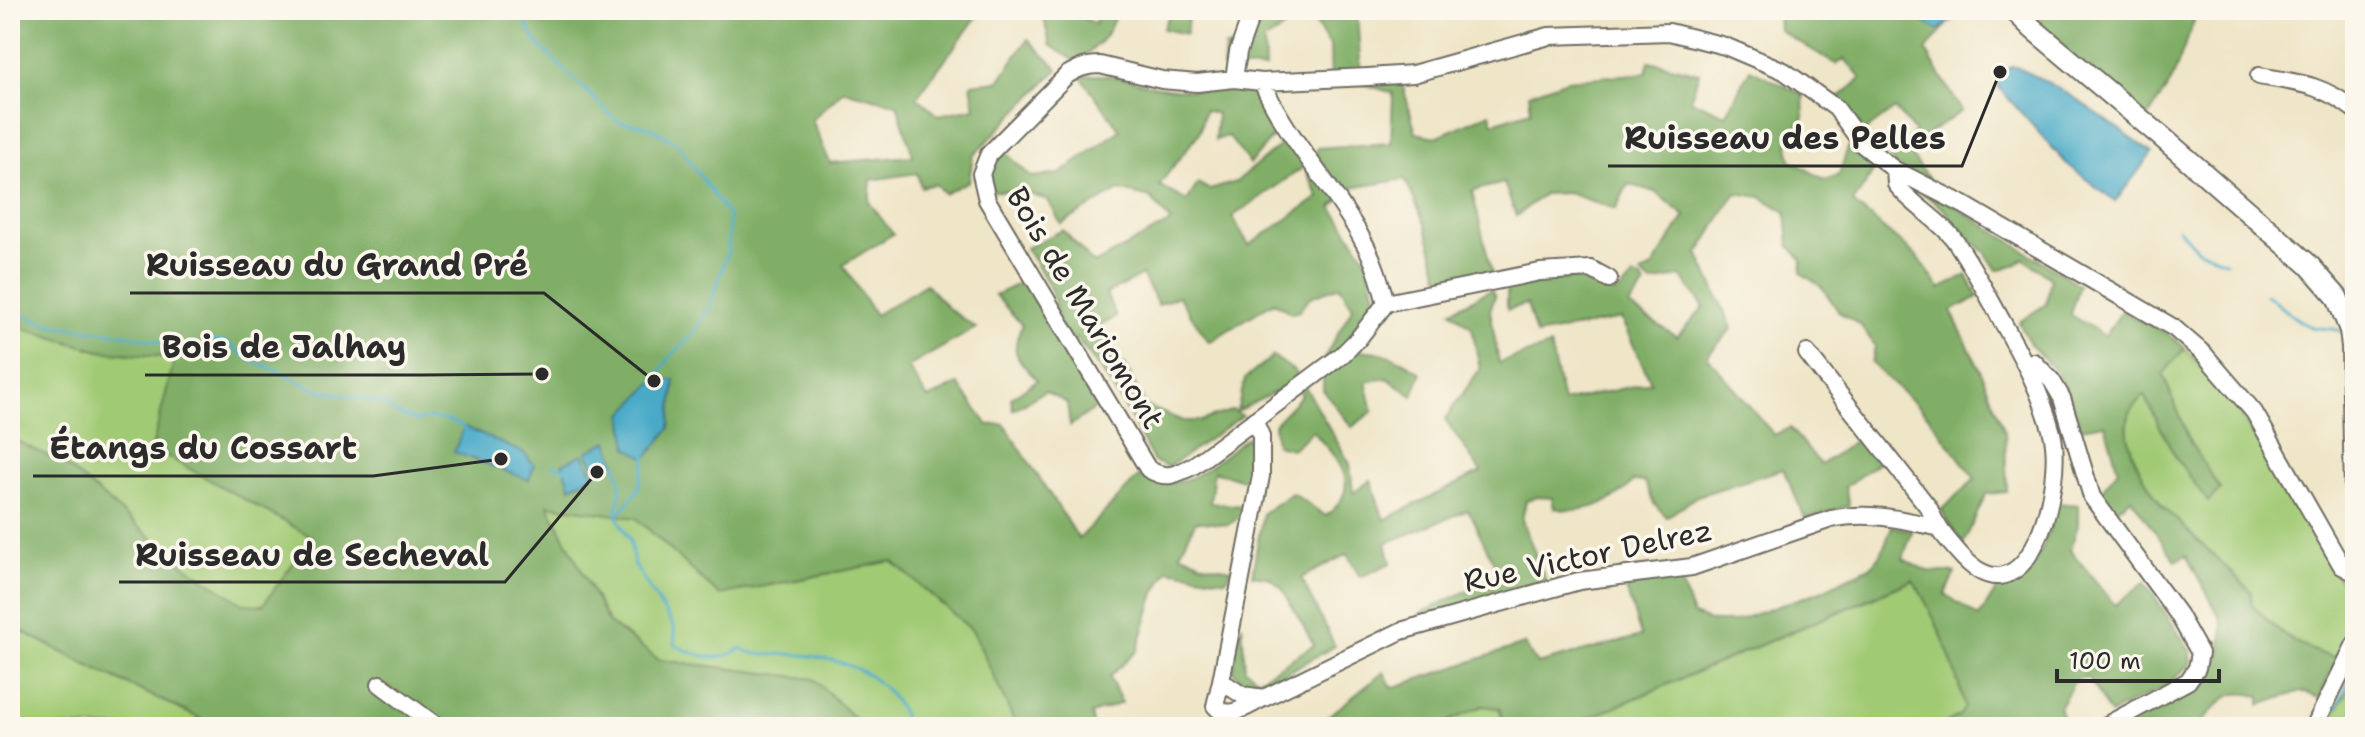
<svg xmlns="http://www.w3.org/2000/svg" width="2365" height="737" font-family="'Shantell Sans',sans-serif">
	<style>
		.green { fill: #a1ca75; stroke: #667a50; stroke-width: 2 }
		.forest { fill: #80ae66; stroke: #566c48; stroke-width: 2; fill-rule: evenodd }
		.water { fill: #48aac8; stroke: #3a6a7a; stroke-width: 2 }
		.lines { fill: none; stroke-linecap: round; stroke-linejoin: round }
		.stream { stroke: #48aac8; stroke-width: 3 }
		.minor-casing { stroke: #706c62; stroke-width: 20 }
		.major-casing { stroke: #706c62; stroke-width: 24 }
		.minor { stroke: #fff; stroke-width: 16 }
		.major { stroke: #fff; stroke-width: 20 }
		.labels { text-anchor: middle; stroke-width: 7; stroke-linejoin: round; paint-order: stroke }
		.street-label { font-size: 30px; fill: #2b2b2b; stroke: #fbf7ec }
		.leader { fill: none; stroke: #2b2b2b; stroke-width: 3 }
		.callout-dot { fill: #2b2b2b; stroke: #fbf7ec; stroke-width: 3 }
		.callout-label { font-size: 32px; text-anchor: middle; font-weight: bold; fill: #2b2b2b; stroke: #fbf7ec; stroke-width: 7; stroke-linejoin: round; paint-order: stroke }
	</style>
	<rect width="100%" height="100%" fill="#fbf7ec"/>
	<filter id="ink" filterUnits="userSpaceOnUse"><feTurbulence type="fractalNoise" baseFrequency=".0125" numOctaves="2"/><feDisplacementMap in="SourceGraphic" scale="16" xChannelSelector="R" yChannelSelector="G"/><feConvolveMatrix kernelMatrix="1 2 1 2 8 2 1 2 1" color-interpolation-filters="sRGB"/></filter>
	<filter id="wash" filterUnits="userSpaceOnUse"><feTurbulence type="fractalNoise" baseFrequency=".006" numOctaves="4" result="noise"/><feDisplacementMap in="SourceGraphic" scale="32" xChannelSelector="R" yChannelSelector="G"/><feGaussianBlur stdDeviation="1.8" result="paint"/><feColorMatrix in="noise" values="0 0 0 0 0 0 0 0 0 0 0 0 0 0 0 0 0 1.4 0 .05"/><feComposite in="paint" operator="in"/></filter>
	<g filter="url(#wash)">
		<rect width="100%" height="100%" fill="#efe5c7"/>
		<path class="green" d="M10 325 100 351 175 358 153 448 313 537 263 605H243L184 565 63 463 10 438Z
			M2185 348 2231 399 2308 522 2355 609V624L2338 658C2299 650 2277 632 2251 603L2252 592 2161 505C2146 482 2121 444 2129 415 2131 407 2139 401 2144 394L2176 458 2208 501 2220 489 2191 444 2163 374Z
			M547 504 636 518 719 595 892 561 973 631 1017 727H863L814 679 659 660 608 622Z
			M1914 580C1938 621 1953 661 1966 707L1960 715 1939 727H1568Z
			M10 625 85 664 218 727H10Z
			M2355 679V727H2326Z
			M1482 706 1499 708 1505 727H1437Z"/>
		<path class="forest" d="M10 10H982L917 97 938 115 975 108 971 84 999 81 1028 39 1058 69 973 156 969 181 944 194 936 184 921 187 917 173 871 180 869 202 893 234 843 265 875 315 926 284 949 309 976 328 908 367 928 399 958 384 988 425 1004 424 1079 539 1142 473C1178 503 1219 458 1247 437L1254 469 1243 480 1214 471 1210 503 1252 507 1228 525 1196 521 1180 553 1204 564 1232 569 1226 580 1168 570 1155 593 1137 651 1109 677 1122 703 1091 714 1094 727H1017L973 631 892 561 719 595 636 518 548 505 608 622 659 660 814 679 863 727H218L85 664 10 625V438L63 463 184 565 243 604 263 605 312 537 152 448 175 358 100 351 10 325ZM843 90 897 104 913 156 830 163 812 120Z
			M1042 10H1068L1095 24 1098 10H1117C1109 36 1098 48 1075 61L1050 45Z
			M1171 10H1189L1186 34 1163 29Z
			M1230 10H1305L1307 14 1264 41 1265 69 1223 68 1225 47 1252 46 1241 18Z
			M1312 10H1357L1361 80 1401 79 1416 133 1436 137 1490 113 1493 123 1531 111 1529 94 1567 80 1646 73 1649 61 1699 73 1690 100 1726 115 1750 69 1803 95 1804 118 1788 145 1791 160 1825 180 1839 175 1848 147 1855 145 1874 170 1853 203 1919 258 1940 289 1967 275 1978 297 1951 311 1981 372 2005 432 2007 492 1986 494 1963 545 1941 510 1975 479 1928 416 1872 364 1875 346 1861 326 1839 312 1822 287 1801 273 1802 260 1789 245 1786 212 1761 197 1736 193C1721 212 1713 234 1698 253L1732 328 1707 356 1774 435 1790 428 1821 465 1864 434 1883 459 1845 487 1849 506 1805 518 1783 469 1697 496 1667 517 1654 504 1645 482 1633 481C1617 503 1581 515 1554 508L1552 498 1538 497 1526 501 1522 520 1546 582 1426 621 1419 614 1500 575 1468 510 1386 543 1391 563 1360 577 1347 554 1301 578 1335 646 1250 693 1233 671 1236 645 1242 624 1245 669 1259 679 1314 645 1282 588 1270 578 1252 575 1263 513 1292 493 1326 516C1366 484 1337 460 1313 431L1292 449 1276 445 1274 424 1302 395 1293 383 1237 411 1245 379 1273 356 1294 371 1309 393 1350 464 1353 493 1371 480 1384 520 1481 472 1445 419 1480 369 1472 328 1451 311 1491 289 1495 296 1490 310 1499 363 1550 346 1563 402 1651 382 1621 319 1536 335 1527 304 1507 310V286H1522L1548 278 1581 279 1607 292 1616 294 1634 277 1642 279 1645 285 1629 306 1677 337 1704 307 1681 276 1651 283 1641 274 1652 268 1685 216 1655 192 1628 184 1616 209 1568 193 1544 194 1516 216 1504 183 1472 191 1492 274 1442 286 1425 224 1405 179 1351 188 1332 207 1366 259 1376 300 1339 351C1375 349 1392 352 1421 373L1413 396 1387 378 1366 382 1373 411 1352 427 1323 390 1324 358 1353 307 1340 286 1310 297 1299 311 1291 313 1274 302 1209 342 1178 296 1158 305 1142 275 1106 294 1116 317 1098 327 1108 344 1114 363 1125 365 1146 406 1183 421H1200L1233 410 1242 416 1169 467 1154 462C1132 419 1108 375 1076 339L1066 348 1101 404 1070 426 1067 403 1045 391 1013 410 1011 398 1037 380C1017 358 1009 354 1022 325L995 295 1024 281 1054 321C1061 295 1039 270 1026 248L1063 230 1094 264 1171 222 1151 198 1119 190 1061 224 1048 200 1022 192 993 191 987 175 993 161 1004 151 1031 177 1060 174 1120 130 1081 77C1109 70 1133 83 1160 87 1189 92 1218 90 1248 89L1280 128 1250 164 1228 136 1215 140 1217 114 1205 110 1199 133 1159 185 1187 201 1198 183 1210 190 1236 182 1289 138 1308 164 1232 217 1249 245 1319 197 1306 172 1315 162 1317 148 1391 143 1393 93 1363 84H1331L1330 46 1313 20Z
			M1774 10H1911L1917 18 1938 30 1947 24 1926 51 1962 111 1906 149 1945 200 2079 285 2070 314 2105 336 2122 311 2168 334 2185 348 2163 374 2191 444 2220 489 2208 502 2176 458 2144 395C2138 401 2131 407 2129 415 2121 444 2146 482 2161 505L2252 592 2251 603C2277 632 2299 650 2338 658L2319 698 2301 691 2260 705V697C2226 685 2219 705 2197 727H2117L2186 691 2199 680 2207 664 2220 653 2223 629 2220 617 2186 555 2176 561 2131 498 2113 513 2104 504 2099 493 2118 470 2105 424 2081 428 2064 385 2056 372 2030 344 2019 322 2046 304 2051 278 2023 258 2017 264 1997 270 1985 252 1953 225 1947 212 1902 176 1889 155 1915 132 1895 109 1865 131 1837 99 1861 79 1845 59 1836 64 1779 30 1778 13Z
			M2015 10H2198L2172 80 2145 122Z
			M2056 503 2078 505V525L2070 550 2115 605 2145 582 2191 652 2190 665 2164 687 2110 714 2088 677 2076 679 2059 707 2067 727H1939L1960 715 1965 707C1953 661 1938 620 1913 580L1567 727H1505L1499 708 1482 706 1437 727H1315L1384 672 1392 688 1524 644 1537 664 1641 636 1624 582 1679 577 1693 615 1713 622H1733L1821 591 1870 567 1882 552 1892 526 1912 531 1903 559 1927 571 1955 573 1945 594 1979 617 2000 584C2006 583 2013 582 2019 578 2041 565 2051 526 2056 503Z"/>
		<path class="water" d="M1911 10H1961L1957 17 1938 30 1917 18Z
			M2013 66C2064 86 2108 122 2152 153L2115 202 2066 163 1998 87 2000 72Z
			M675 380 670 428 646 458 628 448 623 414 654 381Z
			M464 427 524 453 534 465 529 480 454 452Z
			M608 441 616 463 597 472 587 452Z
			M583 454 593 475 571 487 562 464Z"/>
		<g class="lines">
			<path class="stream" d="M518 10 537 43 617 121 650 127 678 144 729 217 728 251 709 309 694 333 670 357 654 381
				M2178 228 2197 249 2226 262
				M2266 295C2281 304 2292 319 2309 326 2319 330 2330 327 2341 331
				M10 311 51 325 123 334 193 349 211 341 226 342 251 361 277 370 313 389 382 403 396 413 417 421C432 415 453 420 465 429
				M646 456 638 490 617 517 630 540 634 564 674 627 675 645C697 656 720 664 741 648 757 658 771 654 789 654 842 657 890 673 908 727
				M552 465 568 470
				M591 474 616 463 621 484 617 513
				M2335 710 2355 669"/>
		</g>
	</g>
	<g filter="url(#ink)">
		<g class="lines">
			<g class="minor-casing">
				<path id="minor" d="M2259 76C2300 83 2321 84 2355 110
					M1234 79 1238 52 1253 10
					M1262 82C1287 140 1333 184 1362 239 1374 259 1380 281 1386 303
					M1609 279 1591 269 1540 272 1386 303 1358 339 1342 355 1193 466C1174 475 1167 480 1148 469L987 200 981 174 989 154 1067 75C1079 68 1086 65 1100 65L1162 80 1197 83 1234 79 1262 82 1368 77 1413 74 1549 36 1669 32 1725 46 1784 71 1836 108 1863 145 1895 170 1964 205 2174 328 2204 354 2254 412 2342 566 2355 573
					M1807 353 1929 508C1936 527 1946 538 1959 553 2028 633 2065 483 2052 433 2041 390 2018 350 1997 312 1983 287 1970 261 1953 238 1937 218 1912 205 1896 184L1895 170
					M2025 363 2034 362 2052 381 2062 398 2092 497 2178 614 2200 653 2197 668 2188 681 2103 727
					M1254 420 1261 436V476L1221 681 1242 695 1264 698 1401 631 1579 581 1692 567 1831 519C1868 511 1900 519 1936 527
					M1221 681 1215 706C1228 722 1248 705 1264 698
					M380 684 438 727
					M2314 727 2355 644"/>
			</g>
			<g class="major-casing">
				<path id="major" d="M2014 10 2032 28 2163 138 2309 265 2337 297 2350 330 2352 346 2355 493"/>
			</g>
			<use href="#minor" class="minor"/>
			<use href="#major" class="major"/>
		</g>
	</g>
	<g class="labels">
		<g class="street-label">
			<text transform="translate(1085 308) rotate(59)" y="10">Bois de Mariomont</text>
			<text transform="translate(1588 556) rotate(-12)" y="10">Rue Victor Delrez</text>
		</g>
	</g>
	<path class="leader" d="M2000 72L1962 166H1608M654 381L544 293H130M542 374L422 375H145M501 459L373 476H33M597 472L505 582H119"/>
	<g class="callout-dot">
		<circle cx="2000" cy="72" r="8"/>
		<circle cx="654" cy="381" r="8"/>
		<circle cx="542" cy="374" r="8"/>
		<circle cx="501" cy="459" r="8"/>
		<circle cx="597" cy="472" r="8"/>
	</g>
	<g class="callout-label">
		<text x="1785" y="149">Ruisseau des Pelles</text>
		<text x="337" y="276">Ruisseau du Grand Pré</text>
		<text x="284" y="358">Bois de Jalhay</text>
		<text x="203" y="459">Étangs du Cossart</text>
		<text x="312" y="566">Ruisseau de Secheval</text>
	</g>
	<rect width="2365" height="737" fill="none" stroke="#fbf7ec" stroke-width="40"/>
	<path d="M2057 669v12h162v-12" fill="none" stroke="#2b2b2b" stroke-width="4"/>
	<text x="2069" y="669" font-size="24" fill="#2b2b2b" stroke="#fbf7ec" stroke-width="6" paint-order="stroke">100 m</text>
</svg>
